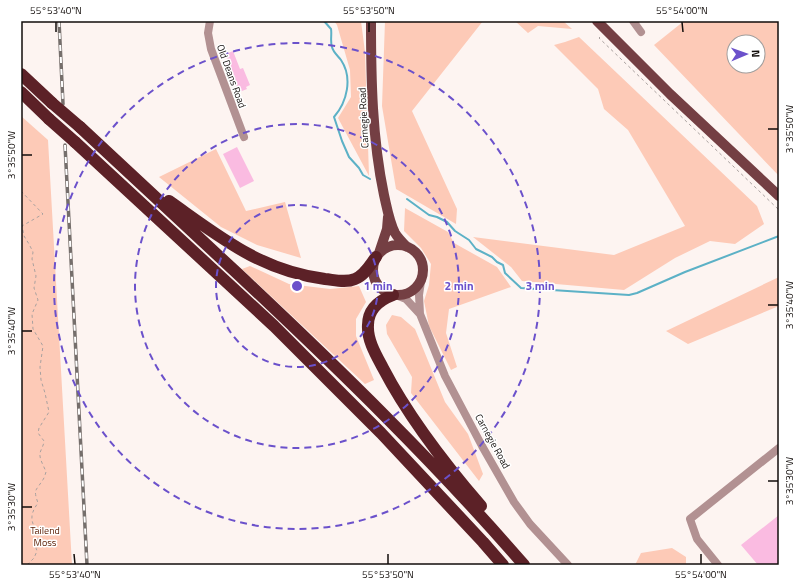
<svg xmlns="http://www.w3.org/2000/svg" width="800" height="586" font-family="'Titillium Web',sans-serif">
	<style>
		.green { fill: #fdcab7; fill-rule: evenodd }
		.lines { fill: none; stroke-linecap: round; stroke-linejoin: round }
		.stream { stroke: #5cb1c6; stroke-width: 2 }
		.building { fill: #fabbe1 }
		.path { stroke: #a9a19f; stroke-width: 1; stroke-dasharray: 3 3; stroke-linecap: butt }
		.minor { stroke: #b29192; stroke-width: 8 }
		.major { stroke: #743f43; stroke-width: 10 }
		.highway { stroke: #5c2127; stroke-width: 12 }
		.rail-casing { stroke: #756e6b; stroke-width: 3.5 }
		.rail { stroke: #fff; stroke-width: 2; stroke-dasharray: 6; stroke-linecap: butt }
		.highway-bridge { stroke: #5c2127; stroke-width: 12 }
		.ticks { fill: none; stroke: #120d0b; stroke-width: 1.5 }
		.ring { fill: none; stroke: #6b51cb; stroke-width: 2; stroke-dasharray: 7 5 }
		.labels { text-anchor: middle; stroke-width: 3; stroke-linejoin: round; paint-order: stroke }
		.street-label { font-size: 10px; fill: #120d0b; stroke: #fff }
		.park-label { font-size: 10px; fill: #5e2208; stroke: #fff }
		.centre { fill: #6b51cb; stroke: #fff; stroke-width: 2 }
		.ring-label { font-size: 12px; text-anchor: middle; font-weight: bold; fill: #6b51cb; stroke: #fff; stroke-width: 3; stroke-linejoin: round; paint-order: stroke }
		.neatline { fill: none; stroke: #120d0b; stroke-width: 1.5 }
		.ticks-label { font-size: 10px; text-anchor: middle; fill: #120d0b }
	</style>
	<rect width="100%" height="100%" fill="#fdf4f1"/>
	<path class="green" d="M334 21H361L365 52 369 176 338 118 351 97 350 70 337 25Z
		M385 21H483L412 111 457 209 456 224 396 189 382 106Z
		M515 21H563L572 29 538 26 528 33Z
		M684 21H779V176L654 45ZM734 42H758V66H734Z
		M579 37 757 206 764 224 735 244 710 241 675 258 624 290 522 281 511 267 473 237 614 255 685 226 628 130 604 109 598 89 554 45 565 42Z
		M21 116 48 140 72 565H21Z
		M216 149 246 211 285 202 301 258 257 245 221 227 159 177Z
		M405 208 448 232 454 243 497 267 511 287 449 309 446 333 457 367 451 370 429 326 424 301 429 285 431 264 421 248 404 231Z
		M250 266 289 284 330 289 359 286 366 302 356 319V336L374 380 365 384 242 269Z
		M779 277V306L688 344 666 331Z
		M392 315 401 317 415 329 445 402 468 434 483 474 479 481 411 393 412 377 387 334 386 325Z
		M672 548 686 557V565H635L641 553Z"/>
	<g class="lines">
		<path class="stream" d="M324 21 331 29C332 34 330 42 332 47 333 52 338 56 341 60 353 78 347 102 334 117L342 141 349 157 359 168 363 175 370 179
			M407 199 429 215 437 217 447 222 455 231 469 240 476 249 492 257 497 262 503 265 505 273 521 288 629 295 637 293 685 272 779 236"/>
	</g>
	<path class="building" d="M233 51 240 69 243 68 250 85 246 87 247 89 237 93 235 88 237 87 229 65 227 66 226 61 228 60 226 54Z
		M237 147 254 181 240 188 223 154Z
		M779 515V565H758L741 545Z"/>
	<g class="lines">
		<path class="path" d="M600 37 599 38 779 210
			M21 191 43 214 22 226 24 236 29 244 33 252 32 259 36 276 34 288 38 300 32 314 33 329 43 346 40 367 41 380 45 393 49 412 39 428 38 433 44 441C44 445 41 449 40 453 39 459 44 466 46 472 45 475 44 479 42 481 36 491 33 489 38 503 27 518 33 523 39 538L34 542 37 551 34 558 27 565"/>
		<path class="minor" d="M210 21 208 33 211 49 244 137
			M633 21 641 32
			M422 275 419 295 420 314 445 376 482 446 514 502 530 524 568 565
			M396 295 406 299 419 313
			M718 565 697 539 690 519 779 448"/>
		<path class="major" d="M371 21C371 79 372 138 384 195 387 208 389 221 395 233 398 238 403 243 407 247
			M597 21 670 94 779 196
			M373 270a25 25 0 1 1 50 0a25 25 0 1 1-50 0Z
			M379 253 387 229 388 217"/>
		<path class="highway" d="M21 74 52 103
			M21 92 49 119
			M80 127C133 176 186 225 238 274 337 367 435 462 524 565
			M75 142 274 326 381 433 483 542 503 565
			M169 201C220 237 261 271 325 279 335 280 346 283 355 279 365 275 370 265 376 257
			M393 295C380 300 368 309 368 325 367 340 376 355 383 368 409 418 444 463 481 506"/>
		<g class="rail-casing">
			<path id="rail" d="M59 21 63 104
				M65 145 87 565"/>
		</g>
		<use href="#rail" class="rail"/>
		<path class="highway-bridge" d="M52 103 80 127
			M49 119 75 142"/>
	</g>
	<path class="ticks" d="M56 22V32M369 22V32M682 22 683 32M768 129H778M22 155H32M768 305H778M22 331H32M768 481H778M22 507H32M74 554 75 564M388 554V564M701 554V564"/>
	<g class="ring">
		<circle cx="297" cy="286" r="81"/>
		<circle cx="297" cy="286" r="162"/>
		<circle cx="297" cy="286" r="243"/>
	</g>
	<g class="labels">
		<g class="street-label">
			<text transform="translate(232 76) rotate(70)" y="4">Old Deans Road</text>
			<text transform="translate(363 118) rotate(-93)" y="4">Carnegie Road</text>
			<text transform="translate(493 441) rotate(61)" y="4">Carnegie Road</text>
		</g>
		<g class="park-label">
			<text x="45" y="534">Tailend<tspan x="45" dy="12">Moss</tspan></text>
		</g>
	</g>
	<circle cx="297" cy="286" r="6" class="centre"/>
	<g class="ring-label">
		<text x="378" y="290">1 min</text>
		<text x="459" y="290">2 min</text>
		<text x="540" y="290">3 min</text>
	</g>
	<rect width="800" height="586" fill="none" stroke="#ffffff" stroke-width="44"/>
	<g transform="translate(746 54) rotate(88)"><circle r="19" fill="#ffffff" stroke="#a09e9d"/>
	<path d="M0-3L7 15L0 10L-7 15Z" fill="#6b51cb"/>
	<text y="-6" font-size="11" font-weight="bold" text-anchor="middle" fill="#120d0b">N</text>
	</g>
	<rect x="22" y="22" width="756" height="542" class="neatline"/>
	<g class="ticks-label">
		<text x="56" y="14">55°53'40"N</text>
		<text x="369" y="14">55°53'50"N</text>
		<text x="682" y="14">55°54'00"N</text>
		<text transform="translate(789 129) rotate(-90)" y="4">3°35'50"W</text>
		<text transform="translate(11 155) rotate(-90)" y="4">3°35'50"W</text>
		<text transform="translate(789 305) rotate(-90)" y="4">3°35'40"W</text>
		<text transform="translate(11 331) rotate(-90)" y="4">3°35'40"W</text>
		<text transform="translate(789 481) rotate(-90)" y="4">3°35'30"W</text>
		<text transform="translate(11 507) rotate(-90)" y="4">3°35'30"W</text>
		<text x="75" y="578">55°53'40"N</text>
		<text x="388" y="578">55°53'50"N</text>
		<text x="701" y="578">55°54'00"N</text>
	</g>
</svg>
